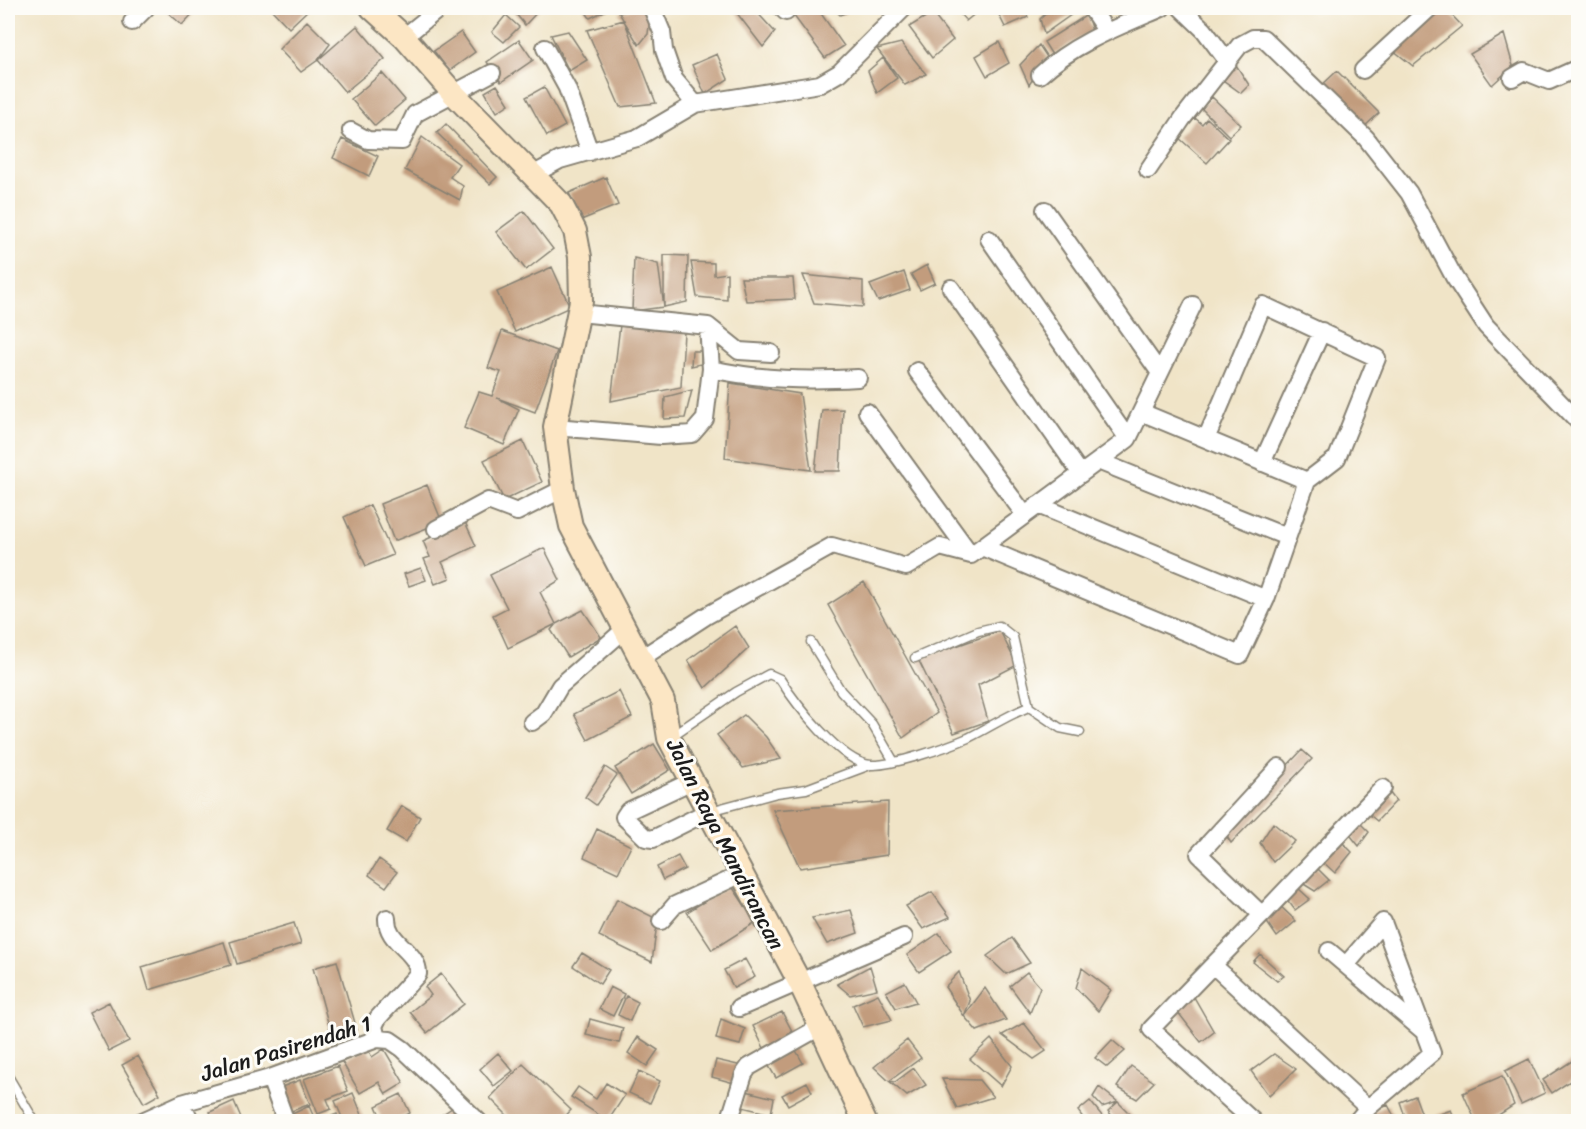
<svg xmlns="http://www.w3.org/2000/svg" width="1586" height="1129" font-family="Sriracha,sans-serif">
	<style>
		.building { fill: #c29c7d }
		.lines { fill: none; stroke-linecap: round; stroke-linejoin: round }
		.lane-casing { stroke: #868072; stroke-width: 11 }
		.street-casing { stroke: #868072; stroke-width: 20 }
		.secondary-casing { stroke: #868072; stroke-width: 26 }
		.lane { stroke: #fff; stroke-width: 8 }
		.street { stroke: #fff; stroke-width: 16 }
		.secondary { stroke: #fce6c4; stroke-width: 22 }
		.labels { text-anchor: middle; stroke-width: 6; stroke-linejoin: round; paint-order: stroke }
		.street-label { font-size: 22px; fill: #1c1c1c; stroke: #fdfcf7 }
	</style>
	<rect width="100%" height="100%" fill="#fdfcf7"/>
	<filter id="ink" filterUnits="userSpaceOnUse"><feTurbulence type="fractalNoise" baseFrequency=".0167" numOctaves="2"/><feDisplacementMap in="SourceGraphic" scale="12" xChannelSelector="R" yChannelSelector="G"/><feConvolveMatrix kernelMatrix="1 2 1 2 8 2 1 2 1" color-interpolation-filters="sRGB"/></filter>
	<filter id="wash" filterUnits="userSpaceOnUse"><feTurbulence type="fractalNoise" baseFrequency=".008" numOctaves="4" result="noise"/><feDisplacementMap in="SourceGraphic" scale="24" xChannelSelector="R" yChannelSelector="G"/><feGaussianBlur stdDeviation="1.35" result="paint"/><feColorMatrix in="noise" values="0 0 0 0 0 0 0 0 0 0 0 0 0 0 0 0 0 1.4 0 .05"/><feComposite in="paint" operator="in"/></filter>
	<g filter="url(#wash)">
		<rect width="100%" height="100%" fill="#f0e4c7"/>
		<g id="blocks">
			<path class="building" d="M163 8H198L182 25Z
				M274 8H310L289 28 272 10Z
				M511 8H541L525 25Z
				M583 8H611L590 18Z
				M637 8H647L650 17 648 34 639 45 619 13Z
				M733 8H753L775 32 763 47Z
				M808 8H817L844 46 825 58 791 12Z
				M833 8H851L853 10 840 15Z
				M955 8H982L966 21Z
				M1011 8H1024L1028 17 1005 27 999 15Z
				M1052 8H1073L1075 12 1044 34 1040 19Z
				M1440 8H1445L1462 26 1413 66 1393 50Z
				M932 13 953 40 932 58 909 27Z
				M506 15 519 27 504 42 492 32Z
				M1087 15 1092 31 1052 55 1044 42Z
				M624 20 656 103 620 107 587 30Z
				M307 21 330 44 318 60 301 72 279 49Z
				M357 26 385 59 345 92 318 60Z
				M568 31 587 60 569 71 551 35Z
				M461 32 475 52 449 71 434 51Z
				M1504 34 1513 66 1492 85 1470 54Z
				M519 40 533 60 501 82 487 62Z
				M999 42 1009 63 987 76 976 56Z
				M901 43 926 74 905 85 877 49Z
				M1039 45 1047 57 1029 85 1020 65Z
				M717 54 728 79 705 94 692 65Z
				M883 58 897 78 877 93 868 71Z
				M1236 65 1249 85 1241 93 1223 80Z
				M1337 71 1379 113 1361 130 1320 87Z
				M382 73 405 100 375 126 351 99Z
				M497 85 509 104 497 112 485 92Z
				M544 87 565 126 547 136 526 97Z
				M1212 97 1241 125 1229 136 1201 108Z
				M1195 118 1202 124 1207 118 1229 139 1207 163 1178 137Z
				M446 124 497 177 490 184 437 133Z
				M422 137 459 164 450 177 463 186 460 200 405 170Z
				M342 139 378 156 369 176 333 158Z
				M606 177 618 205 581 220 569 193Z
				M524 211 553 249 526 270 496 232Z
				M664 255 688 256 687 302 664 307 632 311 634 258 658 264 664 307Z
				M691 262 714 263V275L727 273V300L697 297Z
				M927 265 935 283 920 290 911 274Z
				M552 267 570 307 515 332 497 292Z
				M904 272 910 290 878 301 870 285Z
				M803 275 863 281V307L814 303Z
				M741 278H793L795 299 746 301Z
				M620 325 684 332 681 387 611 401Z
				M502 331 557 351 535 412 497 398 519 409 504 445 464 428 479 392 492 396 501 372 488 368Z
				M692 351H701V364L691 366Z
				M730 383 800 394 811 470 725 458Z
				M692 390 685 418 664 419 665 397Z
				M843 409 840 471H815L822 410Z
				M523 441 542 482 504 500 484 460Z
				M427 485 442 522 394 541 380 504Z
				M370 505 393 555 366 566 344 517Z
				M465 522 476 546 442 562 450 578 435 584 424 559 430 557 423 541Z
				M544 548 560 580 540 592 556 624 583 610 601 637 568 657 551 630 556 624 508 648 493 615 507 608 490 575Z
				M421 568 426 580 409 586 404 574Z
				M864 582 937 713 903 738 828 605Z
				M735 626 749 648 705 688 688 660Z
				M1000 631 1017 665 978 685 988 721 954 733 918 659Z
				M619 691 632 717 588 740 574 714Z
				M744 715 766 737 781 759 743 768 717 735Z
				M654 744 670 770 631 794 615 768Z
				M1302 750 1312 759 1231 843 1224 832Z
				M605 767 617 775 596 805 585 797Z
				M1385 787 1396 801 1377 821 1366 812Z
				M888 802 887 855 800 868 773 810Z
				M402 806 420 817 406 842 387 831Z
				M1358 821 1369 832 1359 846 1347 831Z
				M1273 823 1295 841 1273 862 1260 843Z
				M597 829 631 846 618 873 584 857Z
				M1339 839 1352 852 1335 873 1322 861Z
				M678 856 685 869 663 880 657 867Z
				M379 859 397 872 386 887 369 875Z
				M1316 867 1329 880 1315 891 1302 883Z
				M731 885 756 922 712 950 687 912Z
				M1298 888 1310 899 1295 910 1285 897Z
				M932 892 950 917 923 929 906 906Z
				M617 899 661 921 656 931 652 962 599 936Z
				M1278 904 1296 921 1277 937 1266 921Z
				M851 910 858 933 827 944 812 918Z
				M294 923 301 944 237 964 230 942Z
				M939 933 951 951 919 972 907 955Z
				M1012 938 1030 963 1006 974 987 956Z
				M224 942 231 965 149 990 142 967Z
				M582 953 609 970 600 984 573 966Z
				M1260 954 1284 976 1277 981 1253 962Z
				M745 959 755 977 734 988 724 970Z
				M337 961 357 1030 332 1037 313 968Z
				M870 966 877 989 850 995 837 984Z
				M1082 968 1111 990 1098 1011 1076 988Z
				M959 972 970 1001 964 1016 985 988 1006 1020 977 1031 964 1016 945 987Z
				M1027 972 1040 987 1030 1013 1010 986Z
				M441 974 464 1004 427 1033 410 1012 431 995 425 987Z
				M905 982 916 1002 896 1008 886 992Z
				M610 987 624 994 613 1016 599 1009Z
				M1190 990 1214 1032 1201 1042 1177 1011Z
				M878 994 892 1020 863 1027 853 1005Z
				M626 996 638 1002 630 1021 618 1015Z
				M109 1002 129 1041 109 1051 89 1012Z
				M782 1012 793 1033 764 1048 753 1026Z
				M590 1019 623 1028 619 1043 586 1035Z
				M721 1019 745 1029 740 1045 716 1039Z
				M1024 1023 1046 1051 1034 1059 1002 1035Z
				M638 1037 658 1050 647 1066 628 1053Z
				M991 1039 1012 1066 1001 1086 970 1059Z
				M907 1040 921 1058 889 1081 874 1067Z
				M1112 1040 1125 1051 1107 1067 1095 1058Z
				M794 1047 803 1063 776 1078 767 1063Z
				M367 1048 372 1057 384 1049 404 1083 386 1094 379 1082 360 1093 342 1062Z
				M498 1053 513 1071 494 1086 480 1069Z
				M1274 1054 1296 1069 1269 1096 1251 1071Z
				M138 1056 160 1094 144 1103 122 1065Z
				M1578 1057V1076L1552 1093 1543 1080Z
				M1529 1059 1545 1093 1521 1104 1505 1071Z
				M716 1060 738 1065 734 1083 712 1077Z
				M523 1064 571 1110 560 1122H514L490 1098Z
				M338 1066 348 1091 327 1099 331 1109 318 1114 304 1079Z
				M1131 1066 1154 1082 1137 1099 1117 1087Z
				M914 1068 926 1085 907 1096 889 1081 895 1082Z
				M639 1071 660 1081 650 1103 629 1093Z
				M1502 1076 1514 1105 1488 1122H1476L1463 1093Z
				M942 1079 979 1080 993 1097 957 1108Z
				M300 1080 310 1104 289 1112 279 1088Z
				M807 1082 812 1092 788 1105 782 1095Z
				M606 1083 625 1095 608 1121 571 1097 578 1087 596 1099Z
				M1099 1087 1118 1102 1102 1107 1093 1097Z
				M746 1091 774 1098 771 1114 742 1107Z
				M353 1093 365 1122H344L335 1101Z
				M401 1094 410 1113 393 1122H383L376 1106Z
				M1415 1096 1424 1120 1451 1110 1456 1122H1407L1400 1102Z
				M234 1101 242 1120 214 1122 210 1112Z
				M1090 1101 1107 1122H1086L1078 1111Z
				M1118 1102 1134 1118 1117 1122 1108 1111Z
				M1388 1105 1397 1122H1376L1372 1113Z
				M309 1106 316 1122H291L288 1116Z
				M455 1106 465 1122H431Z
				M337 1114 340 1122H319V1121Z"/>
		</g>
	</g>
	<g filter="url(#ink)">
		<use href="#blocks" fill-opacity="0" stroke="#868072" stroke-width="1.5"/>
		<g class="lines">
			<g class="lane-casing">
				<path id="lane" d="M811 642 841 691 872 724 893 760
					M915 658 978 631 999 626 1013 637 1029 707
					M672 736 736 692 769 674 780 679C795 703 841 763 871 765 893 766 947 747 968 738 989 728 1007 715 1029 707L1060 728 1080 732
					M710 811 777 793 806 789 870 765
					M8 1076 35 1122"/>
			</g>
			<g class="street-casing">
				<path id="street" d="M652 8 662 32 664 50 674 79 695 104
					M782 8 786 12
					M1091 8 1107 32
					M1181 8 1204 30 1228 62
					M132 22 146 8
					M404 37 440 8
					M545 48 567 88 590 152
					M1363 70 1430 8
					M1040 75C1074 43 1120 26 1162 8
					M1512 78 1524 71 1549 81 1578 68
					M351 131 368 140 402 141 415 114 492 73
					M1148 170 1183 118 1240 45 1253 38H1263L1366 138 1409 193 1454 277 1486 326 1578 421
					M534 174 560 160 637 138 695 104 820 84 839 73 904 8
					M1045 210 1160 373
					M989 239 1128 439
					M951 288 1081 474
					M579 313 708 326 739 351 771 353
					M708 326 711 369C761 380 807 381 858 378
					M917 371 1025 515
					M867 412 971 555
					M555 427 661 436 692 434 705 419 711 369
					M1206 439 1263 305 1377 358 1337 458 1307 481
					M1098 461 1287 537
					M1262 463 1322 331
					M1038 505 1266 599
					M436 529 488 501 517 512 563 489
					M982 547 1240 655 1266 599 1307 481 1141 412
					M643 657 706 616 832 546 906 567 940 547 971 555 1128 439 1193 305
					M532 722 544 713 560 686 624 630
					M1279 767 1199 854 1262 915 1213 965 1368 1108
					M690 782 628 811 624 817 646 838 653 839 707 812
					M1262 915 1383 788
					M661 921 675 905 740 875
					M1329 951 1422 1030
					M1213 965 1151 1029 1254 1122
					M1346 965 1383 922 1432 1053 1368 1108 1356 1122
					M739 1008 904 937
					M377 1039 374 1026 378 1018 418 974C419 951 386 943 387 918
					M270 1078 286 1122
					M182 1103 191 1122
					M140 1122 182 1103 270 1078 377 1039 390 1040 403 1049 479 1122
					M729 1122 744 1074 749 1067 820 1027"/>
			</g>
			<g class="secondary-casing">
				<path id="secondary" d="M372 8 404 37 453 93 561 204 575 231 580 257 581 301 555 427 563 489 571 526 663 701 669 738 800 983 865 1122"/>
			</g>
			<use href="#lane" class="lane"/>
			<use href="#street" class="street"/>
			<use href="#secondary" class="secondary"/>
		</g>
	</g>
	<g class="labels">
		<g class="street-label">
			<text transform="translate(726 844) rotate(63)" y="8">Jalan Raya Mandirancan</text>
			<text transform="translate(286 1048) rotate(-17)" y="8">Jalan Pasirendah 1</text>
		</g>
	</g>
	<rect width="1586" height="1129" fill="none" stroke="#fdfcf7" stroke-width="30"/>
</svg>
